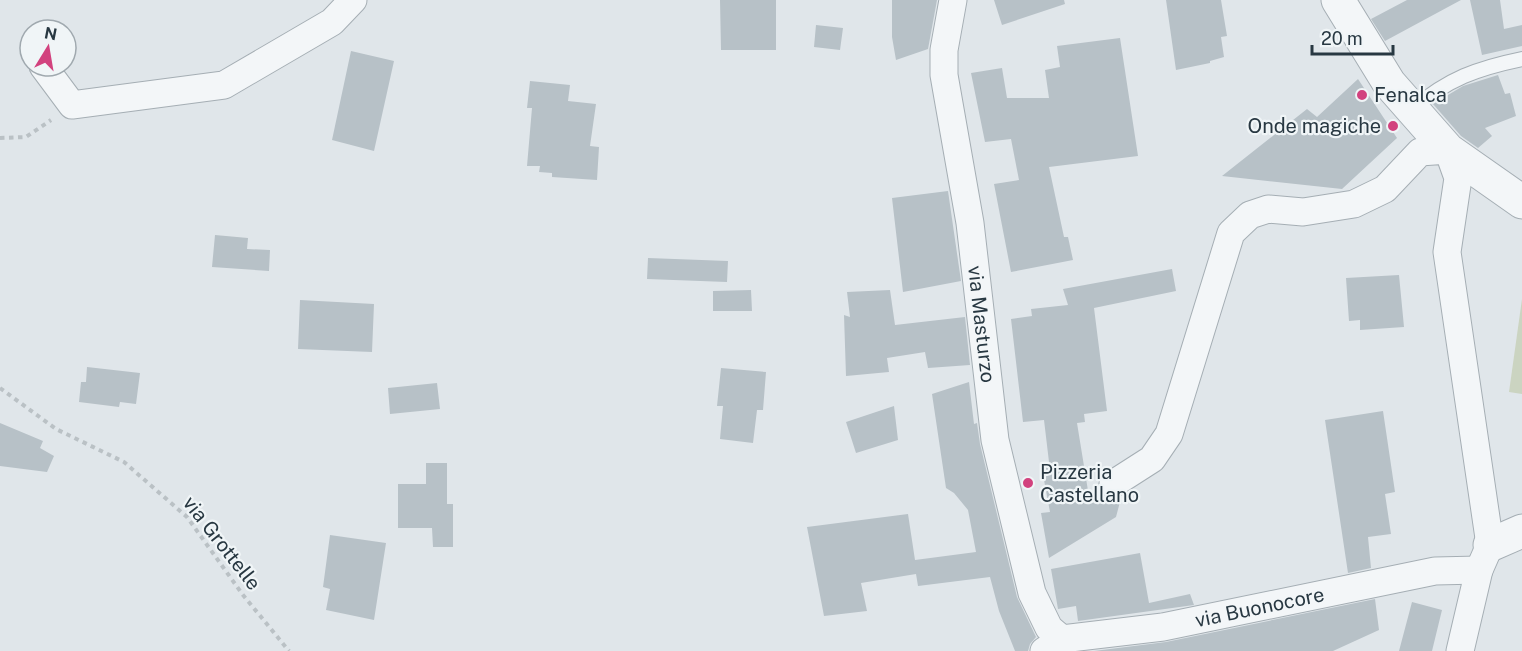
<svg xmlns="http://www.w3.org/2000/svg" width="1522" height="651" font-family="'Public Sans',sans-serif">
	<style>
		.green { fill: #cbd4c1 }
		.building { fill: #b7c1c7 }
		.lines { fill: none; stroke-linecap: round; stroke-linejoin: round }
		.service-casing { stroke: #a5aeb4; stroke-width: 16 }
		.minor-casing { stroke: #a5aeb4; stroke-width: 29 }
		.tertiary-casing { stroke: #a5aeb4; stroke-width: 35 }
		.path { stroke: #bac1c5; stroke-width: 4; stroke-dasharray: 4.5 4.5; stroke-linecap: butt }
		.service { stroke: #f3f6f8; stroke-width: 14 }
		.minor { stroke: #f3f6f8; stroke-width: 27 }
		.tertiary { stroke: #f3f6f8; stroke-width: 33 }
		.poi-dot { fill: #d2427e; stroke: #f0f5f7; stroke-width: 2 }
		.labels { text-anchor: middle; stroke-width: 4.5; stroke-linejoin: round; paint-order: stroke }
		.poi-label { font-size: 20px; fill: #283842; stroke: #f0f5f7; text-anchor: start }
		.street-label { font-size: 20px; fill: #283842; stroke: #f0f5f7 }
	</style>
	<rect width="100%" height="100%" fill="#e0e6ea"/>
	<path class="green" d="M1522 299V394L1509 392Z"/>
	<path class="building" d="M720 0H776V50H721Z
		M892 0H937L928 49 896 60 892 37Z
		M994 0H1064L1065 4 1002 25Z
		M1166 0H1221L1227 36 1221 37 1224 57 1210 61V63L1176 70Z
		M1407 0H1461L1385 41 1371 19Z
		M1470 0H1500L1504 29 1522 25V46L1482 55Z
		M816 25 843 28 840 50 814 47Z
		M1120 38 1138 156 1049 167 1064 237H1068L1073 260 1011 272 994 184 1019 180 1011 139 985 142 971 73 1002 68 1007 98H1049L1045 70 1060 67 1057 46Z
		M351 51 394 61 374 151 332 140Z
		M1498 75 1505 94 1510 93 1516 116 1485 128 1492 136 1478 148 1461 136 1433 104 1463 86Z
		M1358 79 1397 138 1342 189 1222 176 1307 109 1317 117Z
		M530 81 570 85 568 101 596 104 590 146 599 147 597 180 552 177V173L539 172 540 166H527L532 108H527Z
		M948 191 961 281 903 292 892 198Z
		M215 235 248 238 247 249 270 250 269 271 212 267Z
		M648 258 728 261 727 282 647 279Z
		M1172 269 1176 291 1094 308 1107 411 1084 414 1085 422 1077 423 1090 503 1121 498 1116 517 1049 558 1041 513 1050 512 1041 464 1049 462 1044 420 1023 422 1011 319 1032 316 1031 309 1068 305 1063 289Z
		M1399 275 1404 327 1360 330V320L1349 321 1346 278Z
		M751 290 752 311H713V291Z
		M890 290 895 325 965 317 970 365 928 368 925 352 887 358 889 372 846 376 844 315 850 317 847 292Z
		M300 300 374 304 372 352 298 349Z
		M87 367 140 373 136 404 120 402 119 407 79 402 81 382H86Z
		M721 368 766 372 763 410H757L753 443 720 439 723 406H717Z
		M969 382 974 424 977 423 980 444 1017 597 1036 637 1030 644 1028 651H1015L999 611 990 577 918 586 916 574 861 583 867 611 824 616 807 527 908 514 915 560 976 552 968 510 954 493 946 488 932 394Z
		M437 383 440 409 390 414 388 388Z
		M894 406 898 440 856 453 846 422Z
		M1383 411 1395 492 1385 494 1391 534 1368 537 1371 568 1348 573 1325 420Z
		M0 423 43 441 40 448 54 456 47 472 0 466Z
		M426 463H447V504H453V547H433L432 528H398V484H426Z
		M330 535 386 543 374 620 326 610 330 589 323 587Z
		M1140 553 1149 603 1190 594 1194 605 1078 621 1076 606 1058 609 1051 569Z
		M1375 599 1379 630 1333 651H1094L1166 642Z
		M1412 602 1442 610 1432 651H1399Z"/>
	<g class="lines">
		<g class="service-casing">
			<path id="service" d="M1413 109C1447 79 1478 68 1522 59"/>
		</g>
		<g class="minor-casing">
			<g id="minor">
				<path id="s1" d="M953 0 944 50V75L970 223 995 440 1032 593 1049 628 1062 639"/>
				<path d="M43 66 72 105 224 85 332 22 353 0"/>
				<path d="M1113 484 1152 459 1169 434 1231 233 1250 215 1268 209 1303 212 1354 204 1385 189 1420 152 1448 150 1458 178 1447 252 1490 545 1479 570 1460 651"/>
				<path id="s2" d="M1044 651 1062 639 1163 627 1435 571 1479 570"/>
			</g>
		</g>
		<g class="tertiary-casing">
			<path id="tertiary" d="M1338 0 1389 83 1448 150 1522 202
				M1490 545 1522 531"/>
		</g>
		<path class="path" d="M0 138 26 137 51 120
			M0 388 56 429 124 462 187 517 243 595 289 651"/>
		<use href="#service" class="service"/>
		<use href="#minor" class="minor"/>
		<use href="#tertiary" class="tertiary"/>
	</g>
	<g class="poi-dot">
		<circle cx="1362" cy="95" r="6"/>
		<circle cx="1393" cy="126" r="6"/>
		<circle cx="1028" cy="483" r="6"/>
	</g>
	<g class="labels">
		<g class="poi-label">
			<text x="1374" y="102">Fenalca</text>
			<text x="1381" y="133" text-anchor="end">Onde magiche</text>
			<text x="1040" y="479">Pizzeria<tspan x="1040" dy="23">Castellano</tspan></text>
		</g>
		<g class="street-label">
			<text dy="7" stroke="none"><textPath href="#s1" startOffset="328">via Masturzo</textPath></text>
			<text transform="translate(222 543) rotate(52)" y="7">via Grottelle</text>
			<text dy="7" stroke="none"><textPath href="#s2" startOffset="222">via Buonocore</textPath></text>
		</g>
	</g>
	<g transform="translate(48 48) rotate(11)"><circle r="28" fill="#f0f5f7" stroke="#a0a9af" stroke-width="1.5"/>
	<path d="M0-4.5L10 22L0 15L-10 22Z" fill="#d2427e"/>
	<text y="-9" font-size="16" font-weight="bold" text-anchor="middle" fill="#283842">N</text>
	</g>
	<path d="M1312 45v9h81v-9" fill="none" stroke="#283842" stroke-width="3"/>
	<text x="1321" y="45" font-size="18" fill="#283842" stroke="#f0f5f7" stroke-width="4.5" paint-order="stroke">20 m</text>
</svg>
